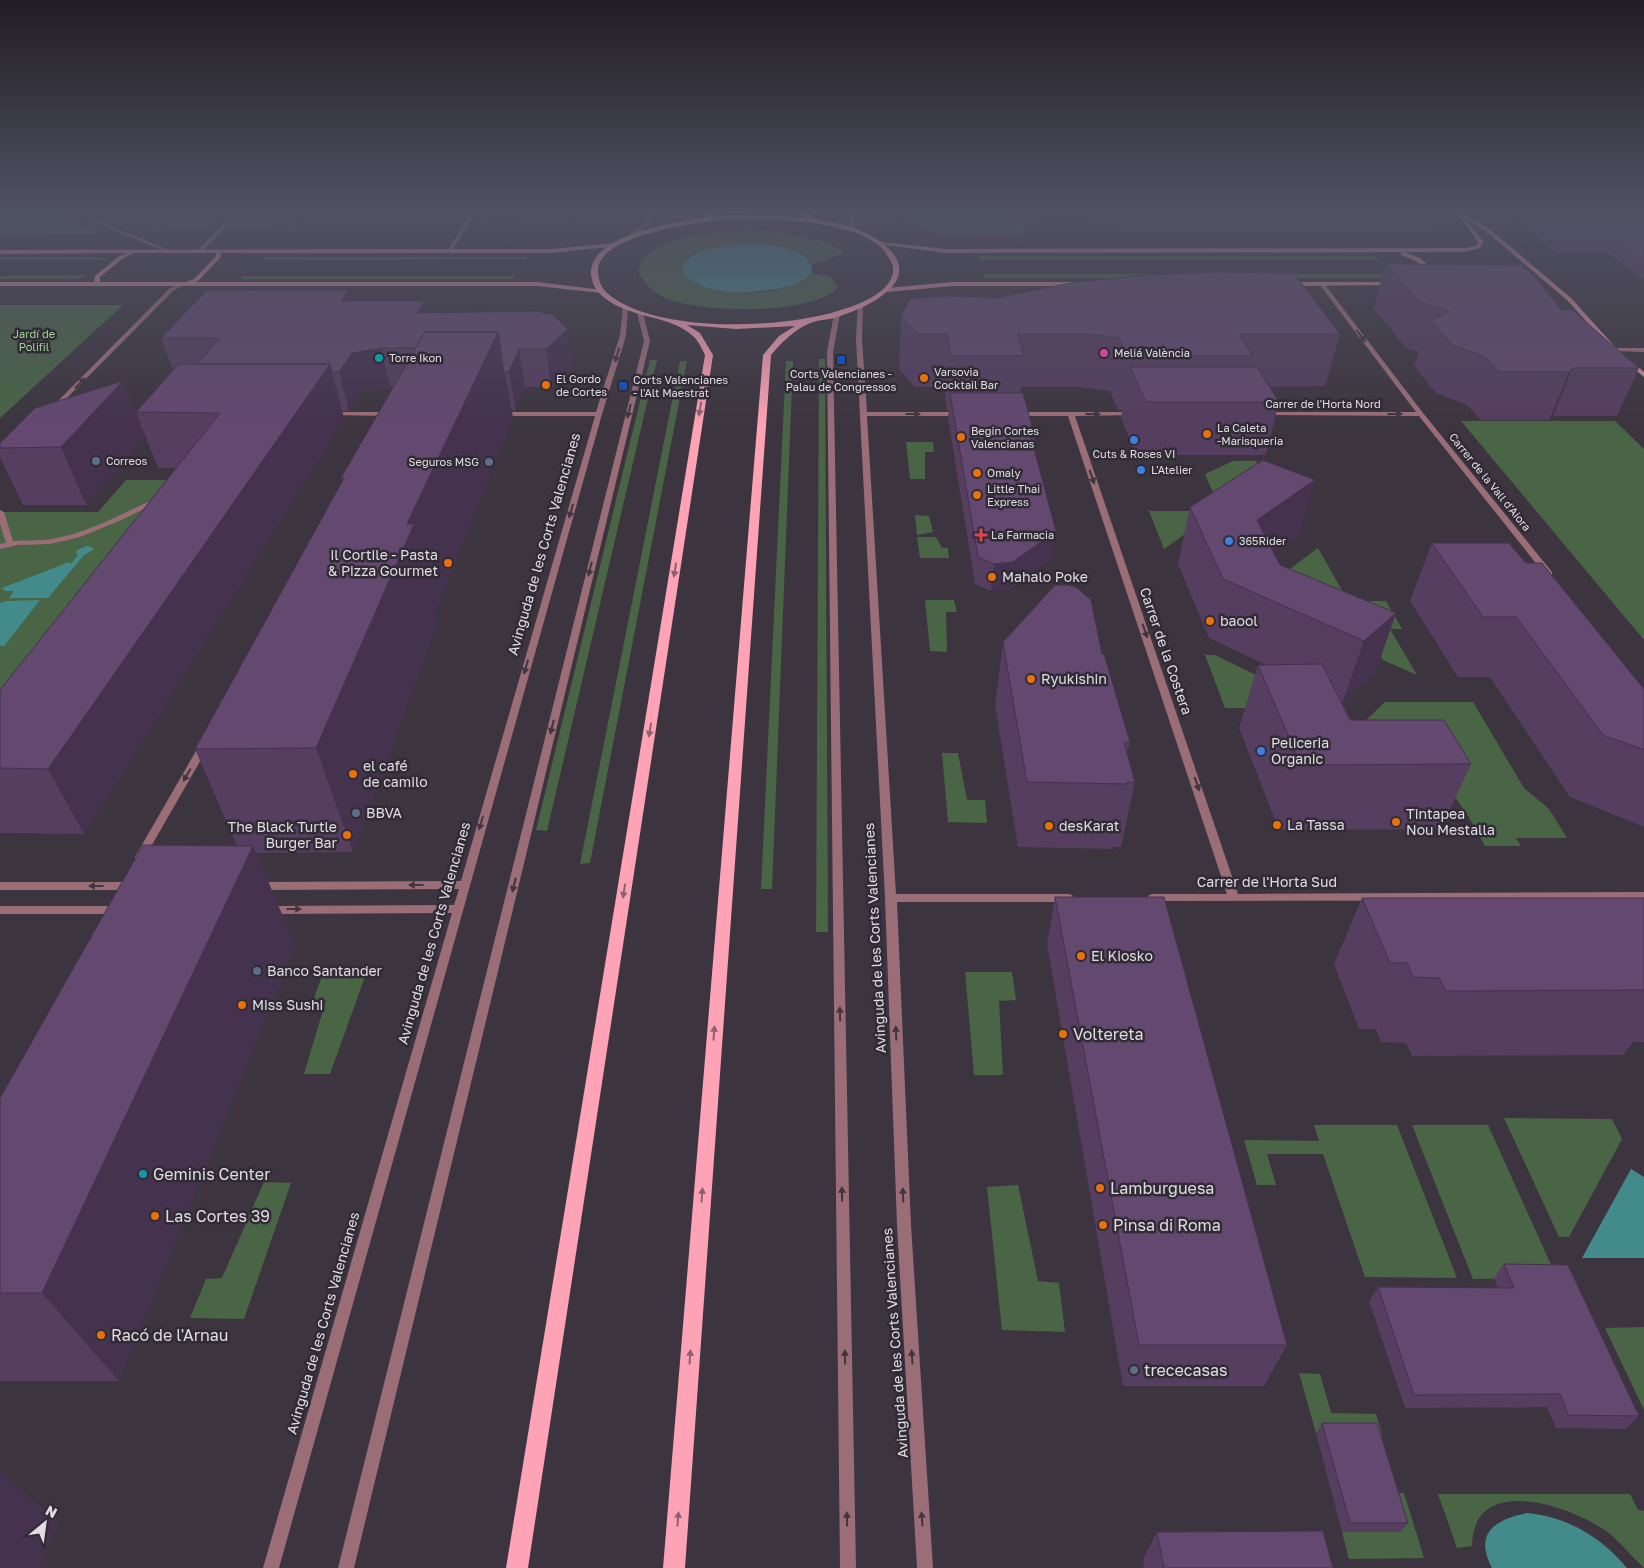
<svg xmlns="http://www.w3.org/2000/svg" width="1644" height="1568" font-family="'Golos Text',sans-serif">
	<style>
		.green { fill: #4a6446 }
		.water { fill: #438a8b }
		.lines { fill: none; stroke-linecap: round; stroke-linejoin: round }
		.lane { fill: #9b6e77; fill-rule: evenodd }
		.street { fill: #9b6e77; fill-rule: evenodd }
		.secondary { fill: #d38b9a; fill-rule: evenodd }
		.primary { fill: #fea2b5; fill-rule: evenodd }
		.highway { fill: #fbcdd6; fill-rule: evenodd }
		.wall { fill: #553e5f }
		.shaded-wall { fill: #45324e }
		.building { fill: #63486f; stroke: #45324e }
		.oneway { fill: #41353f }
		.oneway2 { fill: #8d616f }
		.hotel-dot { fill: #d1479c; stroke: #312b35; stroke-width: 2 }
		.culture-dot { fill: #0f9aa8; stroke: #312b35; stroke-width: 2 }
		.transit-dot { fill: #1a4fb4; stroke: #312b35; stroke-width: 2 }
		.food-dot { fill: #e8710a; stroke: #312b35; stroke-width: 2 }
		.shop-dot { fill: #3f7fe0; stroke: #312b35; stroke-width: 2 }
		.service-dot { fill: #5c6f8a; stroke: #312b35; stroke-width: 2 }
		.health-dot { fill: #e0444e; stroke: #312b35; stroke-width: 2 }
		.labels { text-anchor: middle; stroke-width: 5; stroke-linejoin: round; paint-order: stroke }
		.far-park-label { font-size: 11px; fill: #a0d597; stroke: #312b35 }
		.far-poi-label { font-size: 11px; fill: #e0dce2; stroke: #312b35; text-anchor: start }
		.far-street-label { font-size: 11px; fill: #e0dce2; stroke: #312b35 }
		.street-label { font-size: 14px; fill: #e0dce2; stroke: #312b35 }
		.poi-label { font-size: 14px; fill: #e0dce2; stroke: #312b35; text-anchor: start }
		.near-poi-label { font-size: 16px; fill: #e0dce2; stroke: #312b35; text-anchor: start }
	</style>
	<rect width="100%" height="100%" fill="#3c353f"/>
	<path class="green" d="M0 207H32L103 234 0 235Z
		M1029 207H1111L1120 211 1063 220 1043 219Z
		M1013 215 1029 234H934L899 218Z
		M750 230C784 232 815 236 845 251L824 262 812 264C800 243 749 244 728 246L695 284C732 295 781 299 812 273L830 277 838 287C813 316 699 313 665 298 652 292 645 284 638 272 639 268 641 262 644 258 667 234 719 232 750 230Z
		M978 256H1375L1379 260H980Z
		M0 257H97L108 260H0Z
		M265 257H527L526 259 263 260Z
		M984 274H1392L1396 278H985Z
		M88 275 77 279H0V276Z
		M244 276H514L513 279H241Z
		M0 305H123L0 418Z
		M819 359H825L828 932H816Z
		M650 360H657L547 831 536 830Z
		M680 361H687L590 863 580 864Z
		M786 361H793L772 889H761Z
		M1461 421H1615L1644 449V640Z
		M906 442H933L934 452H925V479H910Z
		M1233 461H1256L1267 478 1215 497 1205 474Z
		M126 480H219L0 760V512H98Z
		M1149 511H1217L1164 549Z
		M915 515 929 516 933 532 917 535Z
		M917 537H936L942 548H948L949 558H920Z
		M1318 548 1348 601H1386L1402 629H1390L1417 675 1383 660 1365 629 1272 582Z
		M925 600H954L957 612H946L947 652 930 651Z
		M1205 655H1215L1285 689 1297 679 1343 701 1332 711 1273 708H1225Z
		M1385 702H1473L1524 788 1549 809 1567 838H1516L1521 846H1485L1468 816 1448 787 1365 721Z
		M942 753H958L967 800H985L987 823 948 822Z
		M965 972H1012L1016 1000 999 1001 1003 1075H974Z
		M323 974H366L330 1074H304L326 1000H313Z
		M1504 1118 1612 1119 1622 1139 1569 1237H1559Z
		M1314 1125H1397L1457 1278 1365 1277 1323 1154H1267L1276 1185H1257L1244 1140 1319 1141Z
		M1412 1125H1488L1557 1278 1473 1279Z
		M264 1182 291 1183 244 1319 190 1318 206 1279 222 1278Z
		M1018 1185 1038 1281 1059 1283 1065 1332 1002 1330 987 1187Z
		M1644 1327V1410L1605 1328Z
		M1299 1373 1320 1374 1331 1413 1376 1414 1382 1434 1316 1433Z
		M1388 1493H1404L1424 1558 1349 1559 1342 1532H1400Z
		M1438 1494H1630L1638 1510 1644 1511V1568C1631 1556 1620 1541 1606 1531 1569 1505 1473 1473 1472 1546L1457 1548Z"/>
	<path class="water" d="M748 244C768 245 813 245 812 273 805 279 798 284 789 286 763 294 695 299 682 269 691 246 726 246 748 244Z
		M87 546 92 547 94 549 84 555 48 598H9L14 591H5L2 588 69 562 71 564 78 555 76 553 77 550Z
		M40 600 4 646H0V603L7 601Z
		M1631 1169 1644 1177V1258H1582Z
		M1527 1513C1568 1517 1601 1537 1627 1568H1492C1474 1533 1494 1520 1527 1513Z"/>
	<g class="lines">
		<path class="lane" d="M495 207H502L473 217 451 252H447L469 215Z
			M653 207H657L649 224 632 238H628V236L645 222Z
			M640 311 643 313 650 341 354 1568H338L644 341 637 313Z
			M837 312 840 314 833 352 856 1568H840L827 352 834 314Z"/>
		<path class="street" d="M58 207H64L174 252 169 253Z
			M239 207H244L202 252H198V250Z
			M660 207H665L677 215 708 219C694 224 669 218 660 207Z
			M849 207H853L856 232 851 231Z
			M1319 282H1323L1423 413 1552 572V576H1546L1419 416 1261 415 1260 414 1263 412H1416L1319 284Z
			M180 283 185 284 173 291 55 410H51V408L169 289Z
			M858 305 863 306 862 339 867 412H961L964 414 961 416H867L896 894H1068L1072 895 1074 898 1072 901 1068 902H897L911 1225 933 1568H917L897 1225 885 898 856 339Z
			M623 306 628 307 626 335 623 346 602 414 279 1568H263L452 913 266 914 262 913 260 910 262 907 266 906 454 905 459 889 258 890 254 889 253 886 254 883 258 882 461 881 595 416H498L495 414 498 412H596L620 335Z
			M1616 348H1644V352L1614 351 1613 350Z
			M331 412H391L394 414 391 416 329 415V413Z
			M1136 412 1139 414 1138 415 1075 416 1238 894 1644 892V900L1149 901 1147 898 1149 895 1153 894H1227L1068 416H1015L1012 414 1015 412Z
			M152 500H155L159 502 119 521 80 537 50 544 18 545 0 549V544L6 543 0 524V510L4 512 13 541C26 540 39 541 52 539 87 533 120 515 152 500Z
			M205 741 210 744 145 857 144 860H136L135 857 200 744Z
			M0 882H134L138 883 139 886 138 889 134 890H0Z
			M0 906H119L123 907 125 910 123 913 119 914H0Z"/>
		<path class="secondary" d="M1457 209 1492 231 1571 298 1617 349V351H1613L1567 300 1488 233 1466 219 1484 242 1480 248 1465 252 946 253 878 244 881 242 946 249 1465 248 1476 246 1478 242 1455 210Z
			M615 243 618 245 617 246 552 253H221V257L198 281 195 282H537L603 290 604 291 601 293 537 286H0V282H94L95 276 118 257 126 253 0 254V250L552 249ZM133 253H216V256L194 279 186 282H100V277L122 259Z
			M1403 252 1420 258 1433 270V276H1429C1427 264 1412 259 1401 255L1400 254Z
			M953 282H1080L1083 284 1080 286H953L887 292 884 290 887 288Z
			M1393 282 1395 283V285L1290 286 1287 284 1290 282Z
			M1626 360H1630L1644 372V377L1626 362Z"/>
		<path class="primary" d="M730 215C772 215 843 215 878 240 932 277 871 307 834 318 826 320 816 320 808 324 793 331 781 343 771 355L685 1568H663L763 355 779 336 795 326 736 329 687 325 700 333 713 355 528 1568H506L705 355C702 349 698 340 693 336 670 315 635 319 609 301 598 294 592 286 591 274 589 230 699 218 730 215ZM730 219C768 219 866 219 887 255 891 261 894 265 893 273 890 291 863 303 847 308 789 329 663 334 612 297 602 290 599 283 598 272 595 234 703 222 730 219Z"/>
		<path class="highway" d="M713 207H721L710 221H704L703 219Z
			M792 207H801L818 221 811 223Z"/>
	</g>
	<path class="wall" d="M142 207H317L297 231 225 230 223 222 214 230 150 231Z
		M486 207H608L609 211 564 229 488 219Z
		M1123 207H1443L1435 234H1121L1120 225Z
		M1500 207H1644V280L1608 253H1557Z
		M1386 264 1561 310 1639 368 1617 416H1553L1549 420H1481L1467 405 1436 393 1414 366 1419 352 1406 348 1373 308Z
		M996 298 1340 334 1325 386 1270 387 1279 402 1266 455H1136L1121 418 1122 410H1118L1110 391 1079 387H1021L1020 393 1035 437 1034 448 1052 558 1010 589 991 591 975 584 948 418 949 410H947L944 387H915L899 369 901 317Z
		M351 301H424L426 313 536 311 573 367 551 387H525L516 410H511L513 418 435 611 438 621 353 852 256 853 295 945 119 1381H0V1098L237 846 195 749 342 482 341 478 394 386 361 391 349 411H342L344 418 84 834 0 833V690L176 468H158L136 412 173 370 161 338Z
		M123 381 145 436 86 505H23L0 457V443Z
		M1190 507 1299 536 1274 553 1280 565 1396 613 1375 673 1343 701 1340 700 1350 720 1471 764 1441 829 1279 830 1239 728 1258 665H1266L1209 638 1178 564Z
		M1432 543 1526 563 1644 689V827L1570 797 1490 677H1458L1410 601Z
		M1003 642 1102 654 1130 742 1127 754 1135 782 1121 847H1114L1113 849 1018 847 995 705Z
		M1055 897 1287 1345 1264 1386H1123L1047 944Z
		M1362 898H1644V1042H1633L1623 1055 1412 1056 1406 1043 1381 1042 1376 1029H1359L1334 964Z
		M1504 1264 1639 1416 1626 1429 1556 1428 1547 1407 1405 1408 1369 1301 1378 1287 1498 1288 1494 1278Z
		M1322 1423 1408 1523 1400 1532H1342L1316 1433Z
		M1157 1532 1333 1568H1144L1143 1559Z"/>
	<path class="shaded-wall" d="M207 207H218L223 222 214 230Z
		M290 207H317L297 231Z
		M575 207H608L609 211 564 229 562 212Z
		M348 290 357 326 341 301Z
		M424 301 432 337 417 313Z
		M568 329 573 367 551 387 546 349Z
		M498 332 513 418 435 611 438 621 353 852 316 748 407 524Z
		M381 348 390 386 361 391 349 411 339 372 352 353Z
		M519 349 525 387 516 410 509 372Z
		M330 364 344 418 84 834 48 769Z
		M1573 368 1553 416 1549 420 1569 372Z
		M123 381 145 436 86 505 61 447Z
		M1315 480 1299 536 1242 577 1257 520Z
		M1056 531 1052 558 1010 589 991 591 994 564Z
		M1396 613 1375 673 1343 701 1364 641Z
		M253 846 295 945 119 1381 42 1293Z
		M0 1471 59 1522 40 1562 45 1566 44 1568H0Z"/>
	<path class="building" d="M522 207H575L562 212Z
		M1522 207H1644V261L1614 239H1562Z
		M1386 264 1521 265 1537 279 1561 310H1572L1639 368H1573L1569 372H1499L1485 357 1452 345 1430 320 1449 311 1420 302Z
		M1216 272 1294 273 1340 334H1239L1253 356H1127L1119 338 1087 334H1018L1024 356H951L947 334H918L901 317 910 299 949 296 996 298 1076 282 1147 275Z
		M207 290H348L341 301H424L417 313 536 311 553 315 568 329 546 349H519L509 372H504L498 332H425L416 348H381L352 353 339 372H332L330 364H197L220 338H161Z
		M425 332H498L407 524H414L316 748 195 749 344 478H341Z
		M179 364H330L48 769 0 768V690L220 413 136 412Z
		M1130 367H1257L1279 402H1146Z
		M123 381 61 447 0 448V443L35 408Z
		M950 393H1023L1035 437H1031L1056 531 1013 562 994 564 978 557Z
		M1263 460 1315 480 1257 520 1280 565 1396 613 1364 641 1223 579 1190 507Z
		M1432 543H1509L1526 563H1542L1644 689V750L1603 735 1516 617H1483Z
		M1055 585H1068L1076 587 1091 600 1102 654H1104L1130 742H1124L1135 782H1127L1128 784 1027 782 1003 642Z
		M1322 664 1350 720H1444L1471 764 1301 765 1258 665Z
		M143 845 253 846 42 1293H0V1098Z
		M1055 897H1164L1287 1345H1139Z
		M1362 898H1644V990L1446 991 1439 978 1413 977 1407 963H1390Z
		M1504 1264 1568 1265 1639 1416 1568 1415 1560 1394 1414 1395 1378 1287 1514 1288Z
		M1322 1423H1377L1408 1523H1350Z
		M1323 1531 1333 1568H1164L1157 1532Z"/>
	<defs><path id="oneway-solid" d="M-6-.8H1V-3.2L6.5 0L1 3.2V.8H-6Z" transform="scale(1.25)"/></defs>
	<g class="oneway">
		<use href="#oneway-solid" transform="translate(1361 336) rotate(52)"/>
		<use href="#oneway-solid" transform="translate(617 355) rotate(108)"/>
		<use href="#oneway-solid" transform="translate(80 383) rotate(-46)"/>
		<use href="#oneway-solid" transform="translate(629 411) rotate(104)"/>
		<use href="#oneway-solid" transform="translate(913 414)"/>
		<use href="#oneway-solid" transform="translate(1093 414)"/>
		<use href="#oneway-solid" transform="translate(1395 414)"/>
		<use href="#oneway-solid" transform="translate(1092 477) rotate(71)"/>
		<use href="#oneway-solid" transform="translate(571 511) rotate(106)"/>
		<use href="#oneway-solid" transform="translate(590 569) rotate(104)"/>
		<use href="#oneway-solid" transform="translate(1145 631) rotate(71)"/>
		<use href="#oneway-solid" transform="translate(526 667) rotate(106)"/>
		<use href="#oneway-solid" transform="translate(552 727) rotate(104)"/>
		<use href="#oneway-solid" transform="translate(187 775) rotate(120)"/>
		<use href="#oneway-solid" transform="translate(1197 784) rotate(71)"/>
		<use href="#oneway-solid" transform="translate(481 823) rotate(106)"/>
		<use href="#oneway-solid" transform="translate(416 885) rotate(180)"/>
		<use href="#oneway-solid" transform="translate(514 885) rotate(104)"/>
		<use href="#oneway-solid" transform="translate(96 886) rotate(180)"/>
		<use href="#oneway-solid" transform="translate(294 909)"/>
		<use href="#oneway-solid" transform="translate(840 1014) rotate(-91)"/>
		<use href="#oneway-solid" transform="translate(896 1033) rotate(-92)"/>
		<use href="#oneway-solid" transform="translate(842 1194) rotate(-91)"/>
		<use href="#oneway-solid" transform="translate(903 1195) rotate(-92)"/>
		<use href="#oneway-solid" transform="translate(845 1357) rotate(-91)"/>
		<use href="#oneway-solid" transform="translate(912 1357) rotate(-94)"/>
		<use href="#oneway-solid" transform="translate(847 1519) rotate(-91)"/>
		<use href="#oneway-solid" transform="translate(922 1519) rotate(-94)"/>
	</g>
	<g class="oneway2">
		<use href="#oneway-solid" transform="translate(700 409) rotate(99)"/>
		<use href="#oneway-solid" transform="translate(675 570) rotate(99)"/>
		<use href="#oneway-solid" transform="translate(650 730) rotate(99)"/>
		<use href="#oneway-solid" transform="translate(624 891) rotate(99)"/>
		<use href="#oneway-solid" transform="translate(714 1033) rotate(-86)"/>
		<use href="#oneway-solid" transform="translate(702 1195) rotate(-86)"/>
		<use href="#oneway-solid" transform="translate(690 1357) rotate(-86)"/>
		<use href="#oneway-solid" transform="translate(678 1519) rotate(-86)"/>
	</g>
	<linearGradient id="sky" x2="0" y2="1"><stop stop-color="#211d23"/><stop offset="0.49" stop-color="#505163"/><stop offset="1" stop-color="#505163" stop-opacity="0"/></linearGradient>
	<rect width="1644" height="426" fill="url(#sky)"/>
	<circle class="hotel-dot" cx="1104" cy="353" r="5"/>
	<g class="culture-dot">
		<circle cx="379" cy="358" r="5"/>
		<circle cx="143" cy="1174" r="5"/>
	</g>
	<g class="transit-dot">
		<rect x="836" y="355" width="10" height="10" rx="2.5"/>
		<rect x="618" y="381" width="10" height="10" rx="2.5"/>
	</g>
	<g class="food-dot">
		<circle cx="924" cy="378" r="5"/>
		<circle cx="546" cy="385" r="5"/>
		<circle cx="1207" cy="434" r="5"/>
		<circle cx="961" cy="437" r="5"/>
		<circle cx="977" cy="473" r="5"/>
		<circle cx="977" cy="495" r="5"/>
		<circle cx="448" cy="563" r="5"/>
		<circle cx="992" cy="577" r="5"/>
		<circle cx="1210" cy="621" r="5"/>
		<circle cx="1031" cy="679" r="5"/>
		<circle cx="353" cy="774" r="5"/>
		<circle cx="1396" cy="822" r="5"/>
		<circle cx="1277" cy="825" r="5"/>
		<circle cx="1049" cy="826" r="5"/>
		<circle cx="347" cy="835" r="5"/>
		<circle cx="1081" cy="956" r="5"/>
		<circle cx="242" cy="1005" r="5"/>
		<circle cx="1063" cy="1034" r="5"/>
		<circle cx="1100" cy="1188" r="5"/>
		<circle cx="155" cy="1216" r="5"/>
		<circle cx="1103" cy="1225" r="5"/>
		<circle cx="101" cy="1335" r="5"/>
	</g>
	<g class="shop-dot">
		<circle cx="1134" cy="440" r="5"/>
		<circle cx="1141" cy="470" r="5"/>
		<circle cx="1229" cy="541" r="5"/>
		<circle cx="1261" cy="751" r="5"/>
	</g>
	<g class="service-dot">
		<circle cx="96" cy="461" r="5"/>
		<circle cx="489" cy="462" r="5"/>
		<circle cx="356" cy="813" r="5"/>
		<circle cx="257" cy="971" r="5"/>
		<circle cx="1134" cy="1370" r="5"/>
	</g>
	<path class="health-dot" d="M978.5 527.5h5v5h5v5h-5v5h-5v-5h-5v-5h5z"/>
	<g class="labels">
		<g class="far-park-label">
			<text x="34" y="338">Jardí de<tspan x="34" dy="13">Polifil</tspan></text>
		</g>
		<g class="far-poi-label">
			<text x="1114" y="357">Meliá València</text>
			<text x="389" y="362">Torre Ikon</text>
			<text x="934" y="376">Varsovia<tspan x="934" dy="13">Cocktail Bar</tspan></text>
			<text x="841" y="378" text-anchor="middle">Corts Valencianes -<tspan x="841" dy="13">Palau de Congressos</tspan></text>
			<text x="556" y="383">El Gordo<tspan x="556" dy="13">de Cortes</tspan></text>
			<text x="633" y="384">Corts Valencianes<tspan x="633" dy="13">- l'Alt Maestrat</tspan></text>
			<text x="1217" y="432">La Caleta<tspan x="1217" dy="13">-Marisqueria</tspan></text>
			<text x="971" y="435">Begin Cortes<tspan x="971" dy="13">Valencianas</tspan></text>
			<text x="1134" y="458" text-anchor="middle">Cuts &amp; Roses VI</text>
			<text x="106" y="465">Correos</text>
			<text x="479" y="466" text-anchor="end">Seguros MSG</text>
			<text x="1151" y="474">L'Atelier</text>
			<text x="987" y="477">Omaly</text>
			<text x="987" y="493">Little Thai<tspan x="987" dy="13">Express</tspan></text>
			<text x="991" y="539">La Farmacia</text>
			<text x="1239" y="545">365Rider</text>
		</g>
		<g class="far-street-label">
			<text x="1323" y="408">Carrer de l'Horta Nord</text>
			<text transform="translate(1490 482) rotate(51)" y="4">Carrer de la Vall d'Aiora</text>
		</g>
		<g class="street-label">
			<text transform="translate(544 544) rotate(-74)" y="5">Avinguda de les Corts Valencianes</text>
			<text transform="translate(1166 651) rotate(71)" y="5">Carrer de la Costera</text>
			<text x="1267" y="887">Carrer de l'Horta Sud</text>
			<text transform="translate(434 933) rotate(-74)" y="5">Avinguda de les Corts Valencianes</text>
			<text transform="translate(875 938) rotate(-93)" y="5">Avinguda de les Corts Valencianes</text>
			<text transform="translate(323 1323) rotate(-74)" y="5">Avinguda de les Corts Valencianes</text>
			<text transform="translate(895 1343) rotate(-94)" y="5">Avinguda de les Corts Valencianes</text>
		</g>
		<g class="poi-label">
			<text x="438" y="560" text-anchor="end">il Cortile - Pasta<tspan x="438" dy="16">&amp; Pizza Gourmet</tspan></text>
			<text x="1002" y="582">Mahalo Poke</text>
			<text x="1220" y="626">baool</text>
			<text x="1041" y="684">Ryukishin</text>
			<text x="1271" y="748">Peliceria<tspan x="1271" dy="16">Organic</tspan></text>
			<text x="363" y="771">el café<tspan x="363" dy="16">de camilo</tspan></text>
			<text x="366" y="818">BBVA</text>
			<text x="1406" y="819">Tintapea<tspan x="1406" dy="16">Nou Mestalla</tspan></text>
			<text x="1287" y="830">La Tassa</text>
			<text x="1059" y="831">desKarat</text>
			<text x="337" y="832" text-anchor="end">The Black Turtle<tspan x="337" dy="16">Burger Bar</tspan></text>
			<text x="1091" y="961">El Kiosko</text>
			<text x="267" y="976">Banco Santander</text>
			<text x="252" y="1010">Miss Sushi</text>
		</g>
		<g class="near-poi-label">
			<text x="1073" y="1040">Voltereta</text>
			<text x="153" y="1180">Geminis Center</text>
			<text x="1110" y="1194">Lamburguesa</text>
			<text x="165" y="1222">Las Cortes 39</text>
			<text x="1113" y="1231">Pinsa di Roma</text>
			<text x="111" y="1341">Racó de l'Arnau</text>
			<text x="1144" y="1376">trececasas</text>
		</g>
	</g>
	<g transform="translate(45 1523) rotate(29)" stroke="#312b35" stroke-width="4" paint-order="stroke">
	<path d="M0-4L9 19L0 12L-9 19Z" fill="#e0dce2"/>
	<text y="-8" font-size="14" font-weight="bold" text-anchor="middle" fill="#e0dce2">N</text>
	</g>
</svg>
